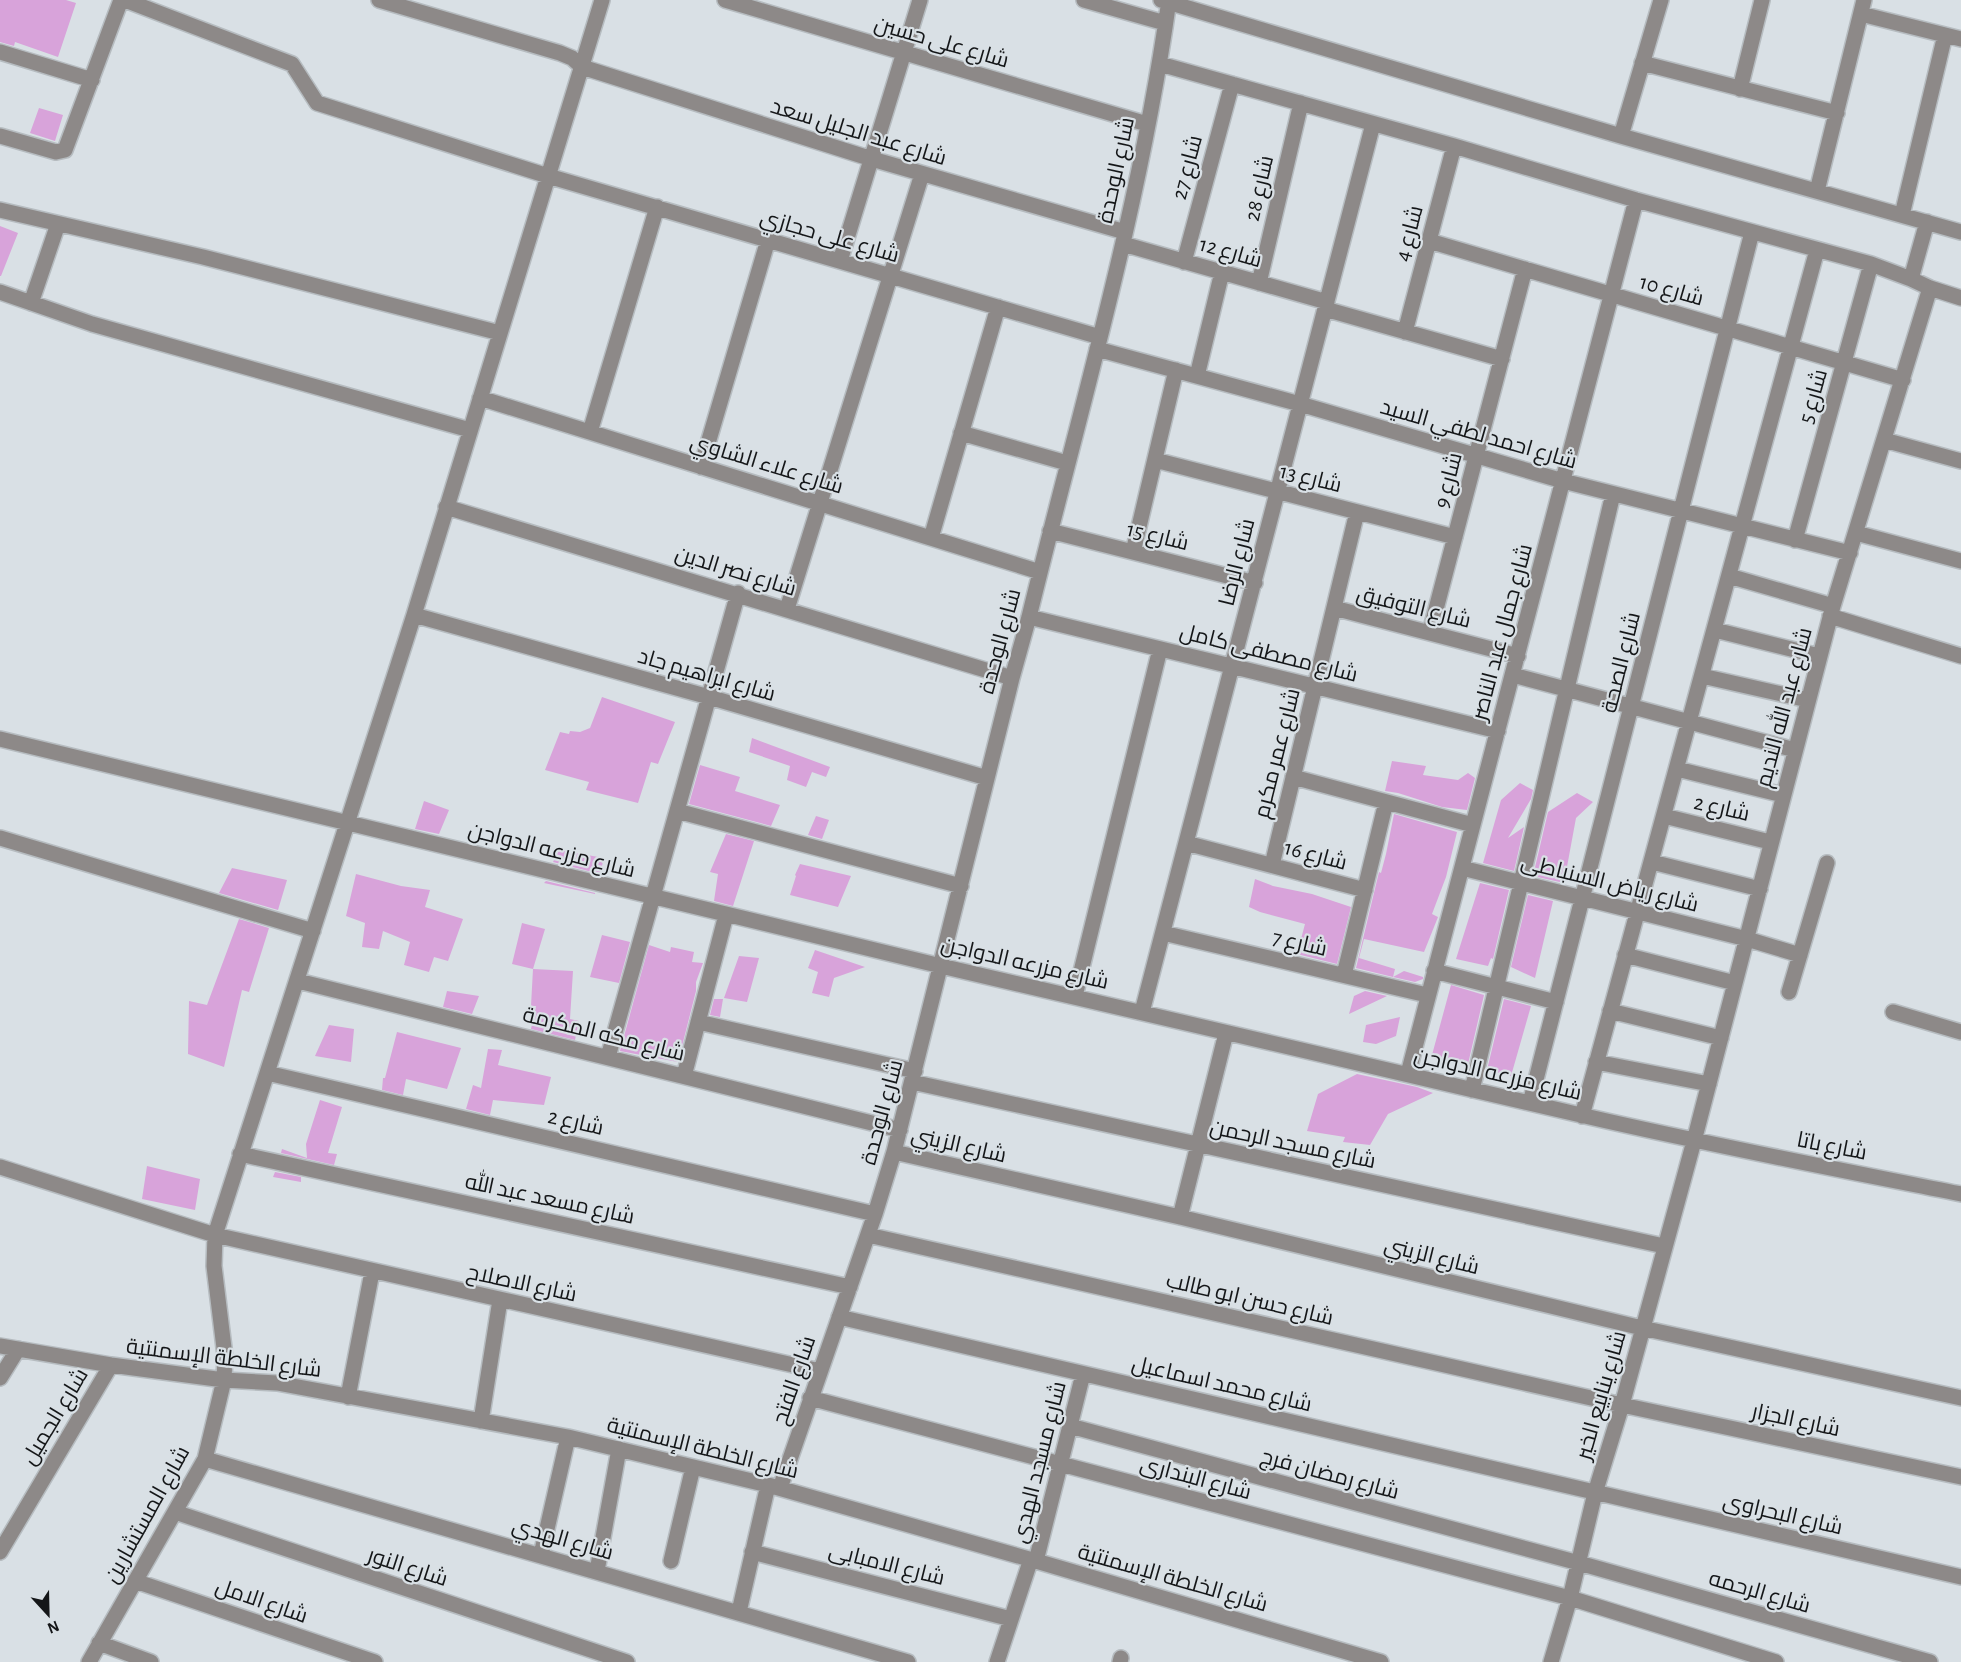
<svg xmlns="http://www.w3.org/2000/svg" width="1961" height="1662" font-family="'Alegreya Sans',Cairo,sans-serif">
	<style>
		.building { fill: #d8a3da }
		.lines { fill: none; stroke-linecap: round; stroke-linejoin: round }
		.minor-casing { stroke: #b6bcc0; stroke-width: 18 }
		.minor { stroke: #8d8988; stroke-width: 15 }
		.labels { text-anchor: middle; stroke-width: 4.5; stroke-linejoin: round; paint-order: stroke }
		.street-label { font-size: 22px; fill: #141618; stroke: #d9e0e5 }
	</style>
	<rect width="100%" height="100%" fill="#d9e0e5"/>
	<path class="building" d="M0 0H66L76 3 58 57 15 42 14 46 0 42Z
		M39 108 63 115 55 141 30 133Z
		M0 226 18 233 1 276H0Z
		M602 697 675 722 658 764 651 762 638 803 586 790 589 782 545 770 560 732 569 734 570 731 580 732 590 728Z
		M752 738 830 767 826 777 812 772 806 787 787 780 790 766 749 752Z
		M1392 761 1426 766 1423 775 1458 780 1468 773 1475 778 1467 810 1442 807 1398 793 1385 791Z
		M700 765 740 777 735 791 780 805 771 826 689 804Z
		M1520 783 1533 790 1531 799 1508 838 1524 827 1514 871 1483 863 1501 800Z
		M1577 793 1593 802 1576 818 1564 883 1533 876 1548 812Z
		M424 801 449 810 439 834 415 829Z
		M1394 814 1457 832 1446 877 1432 914 1438 917 1424 952 1364 939 1359 958 1395 969 1393 977 1356 968 1379 872 1381 873 1386 854Z
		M816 816 829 820 822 839 808 835Z
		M726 834 754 841 733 906 714 901 718 874 710 872Z
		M559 850 604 858 600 874 553 862Z
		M800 864 851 876 838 907 790 895 796 876 795 875Z
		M232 868 287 880 278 910 219 893Z
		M356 874 401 886 430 890 425 907 463 919 448 961 434 957 429 972 404 965 410 942 383 931 379 949 362 947 365 923 346 916Z
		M1255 879 1273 886 1312 894 1351 907 1337 964 1297 954 1305 924 1260 912 1249 907Z
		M546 881 595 893V894L544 883Z
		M1480 883 1509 890 1493 959 1491 958 1488 966 1456 959Z
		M1528 895 1553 901 1535 978 1511 967Z
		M239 919 269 928 249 992 242 990 224 1067 188 1054 189 1001 207 1005Z
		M522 923 545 929 533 969 512 964Z
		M602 935 630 942 619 983 590 977Z
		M649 945 670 952 671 947 694 952 692 962 703 963 696 982V991L678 1062 620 1051Z
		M815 950 865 967 834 978 829 997 812 993 818 972 808 968Z
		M739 956 759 958 747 1002 724 998Z
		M533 969 573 971 570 1019 579 1021 575 1040 531 1029 536 1006H531Z
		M1404 971 1423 977V979L1415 982 1393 977Z
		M1451 985 1484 995 1468 1064 1432 1055Z
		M447 991 479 996 472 1014 443 1007Z
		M1365 991 1387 996 1349 1014 1354 996Z
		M714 999H723L720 1017 710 1015Z
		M1504 999 1531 1006 1511 1076 1487 1070Z
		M1400 1017 1396 1036 1376 1044 1363 1042 1366 1025Z
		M329 1025 354 1029 351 1062 315 1056Z
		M397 1032 461 1048 447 1089 406 1079 403 1095 382 1090 383 1078H385Z
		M488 1049 502 1050 498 1065 551 1077 544 1105 493 1100 490 1115 466 1109 473 1085 481 1088Z
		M1357 1074 1417 1087 1433 1093 1388 1114 1370 1145 1343 1142 1345 1137 1307 1131 1318 1094Z
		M320 1100 342 1107 328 1153 337 1154 334 1165 281 1153 282 1149 307 1158 306 1144Z
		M147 1166 200 1179 195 1210 142 1199Z
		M275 1172 301 1177V1182L273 1177Z"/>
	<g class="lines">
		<g class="minor-casing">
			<path id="minor" d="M125 0 292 64 317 103 548 176 1100 337
				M379 0 560 53 572 58 582 67 872 159 1125 232
				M725 0 1147 124
				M1084 0 1165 23
				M1161 0 1621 136 1961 232
				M1861 14 1961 39
				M0 52 92 80
				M1642 63 1837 113
				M1160 64 1454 146 1636 200 1871 264 1911 279 1930 288 1961 298
				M1740 89 1762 0
				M0 136 56 152 65 150 121 0
				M1621 136 1661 0
				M1817 191 1864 0
				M0 210 203 257 500 333
				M1902 215 1945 35
				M1429 241 1903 380
				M1123 244 1327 302
				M840 261 920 0
				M1184 262 1232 84
				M1911 279 1927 222
				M1259 283 1301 103
				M0 292 92 324 470 430
				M31 303 58 224
				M1325 309 1502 359
				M1405 332 1454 146
				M1097 349 1300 404 1563 481 1850 553
				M1197 376 1222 272
				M480 398 1040 572
				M590 432 657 207
				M961 433 1067 463
				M1884 440 1961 461
				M1155 460 1455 537
				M701 467 768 240
				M446 507 1012 678
				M1050 531 1255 583
				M1856 533 1961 561
				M931 538 998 307
				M1795 540 1871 264
				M1133 552 1176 370
				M1729 576 1833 606
				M1334 608 1518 656
				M787 609 922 174
				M414 615 709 697 987 778
				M1830 616 1961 656
				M1029 617 1498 731
				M1715 630 1819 656
				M1430 632 1525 269
				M1513 675 1795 750
				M1702 676 1808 700
				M0 739 941 966C1156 1014 1370 1068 1585 1116 1710 1145 1836 1169 1961 1194
				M1677 769 1783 795
				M1293 777 1473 825
				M677 811 961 886
				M1664 816 1770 842
				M0 838 313 931
				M1186 843 1365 890
				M1652 862 1760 889
				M1272 865 1357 512
				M1462 868 1747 939 1800 955
				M1163 933 1427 995
				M1625 955 1735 983
				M1434 971 1556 1002
				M1344 975 1386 802
				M298 981 900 1130
				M1789 992 1827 863
				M1075 996 1160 649
				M1610 1011 1721 1038
				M1142 1012 1373 124
				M1893 1012 1961 1032
				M698 1022 915 1071
				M608 1057 738 593
				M1596 1062 1709 1084
				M267 1073 875 1214
				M1408 1074 1636 200
				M684 1076 726 915
				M912 1082 1664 1246
				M1472 1090 1613 494
				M1530 1103 1752 232
				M1582 1116 1817 250
				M894 1152 1180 1217 1642 1328 1961 1398
				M240 1154 850 1287
				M0 1167 215 1235 820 1371
				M1180 1217 1226 1033
				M868 1235 1622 1405 1961 1477
				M839 1317 1961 1577
				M0 1346 111 1365 224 1380 277 1383 568 1437 768 1485 1036 1561 1381 1662
				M0 1378 18 1349
				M348 1397 372 1272
				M810 1398 1570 1598 1776 1662
				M481 1421 500 1300
				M1070 1426 1579 1563 1930 1662
				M205 1459 908 1662
				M780 1488 875 1214 894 1152 1012 678 1029 617C1079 413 1140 209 1169 0
				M175 1512 627 1662
				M0 1552 111 1365
				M752 1552 1011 1619
				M541 1555 568 1437
				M671 1561 693 1467
				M1036 1561 1083 1374
				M597 1571 619 1449
				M135 1581 375 1662
				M739 1612 768 1485
				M99 1643 151 1662
				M89 1662 205 1459 224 1380 225 1356 214 1266 215 1235 414 615 602 0
				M997 1662 1031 1559
				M1120 1662 1121 1658
				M1551 1662 1570 1598 1595 1493 1622 1405 1694 1141 1833 606 1930 288"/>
		</g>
		<use href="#minor" class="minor"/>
	</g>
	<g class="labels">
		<g class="street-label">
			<text transform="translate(942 41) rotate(16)" y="8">شارع على حسين</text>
			<text transform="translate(859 131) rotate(17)" y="8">شارع عبد الجليل سعد</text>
			<text transform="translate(1186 167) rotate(-75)" y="8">شارع 27</text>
			<text transform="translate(1115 170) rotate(-78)" y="8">شارع الوحدة</text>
			<text transform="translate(1258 188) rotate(-77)" y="8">شارع 28</text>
			<text transform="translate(1408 233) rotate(-75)" y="8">شارع 4</text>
			<text transform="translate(830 235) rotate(16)" y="8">شارع على حجازي</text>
			<text transform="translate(1231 251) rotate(16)" y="8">شارع 12</text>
			<text transform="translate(1672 289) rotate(16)" y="8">شارع 10</text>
			<text transform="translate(1812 396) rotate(-74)" y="8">شارع 5</text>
			<text transform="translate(1479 433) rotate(16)" y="8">شارع احمد لطفي السيد</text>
			<text transform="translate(767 463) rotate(17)" y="8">شارع علاء الشاوي</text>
			<text transform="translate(1311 477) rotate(14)" y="8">شارع 13</text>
			<text transform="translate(1447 480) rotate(-75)" y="8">شارع 9</text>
			<text transform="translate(1158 535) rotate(14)" y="8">شارع 15</text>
			<text transform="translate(1236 562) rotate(-76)" y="8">شارع الرضا</text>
			<text transform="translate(736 570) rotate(17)" y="8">شارع نصر الدين</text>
			<text transform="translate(1414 606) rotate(14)" y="8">شارع التوفيق</text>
			<text transform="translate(1501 632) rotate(-75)" y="8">شارع جمال عبد الناصر</text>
			<text transform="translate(999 641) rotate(-75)" y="8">شارع الوحدة</text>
			<text transform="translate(1269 652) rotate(14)" y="8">شارع مصطفى كامل</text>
			<text transform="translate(1620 662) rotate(-76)" y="8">شارع الصحة</text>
			<text transform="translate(707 674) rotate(16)" y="8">شارع ابراهيم جاد</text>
			<text transform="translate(1783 707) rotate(-75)" y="8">شارع عبد الله النديم</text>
			<text transform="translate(1276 753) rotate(-76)" y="8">شارع عمر مكرم</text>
			<text transform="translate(1722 807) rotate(13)" y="8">شارع 2</text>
			<text transform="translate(552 849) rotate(14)" y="8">شارع مزرعه الدواجن</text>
			<text transform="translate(1316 854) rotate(15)" y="8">شارع 16</text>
			<text transform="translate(1610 882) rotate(14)" y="8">شارع رياض السنباطى</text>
			<text transform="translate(1300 942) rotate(13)" y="8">شارع 7</text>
			<text transform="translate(1025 962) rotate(13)" y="8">شارع مزرعه الدواجن</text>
			<text transform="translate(604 1033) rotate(14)" y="8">شارع مكه المكرمة</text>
			<text transform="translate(1498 1073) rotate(13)" y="8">شارع مزرعه الدواجن</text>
			<text transform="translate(881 1112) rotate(-75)" y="8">شارع الوحدة</text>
			<text transform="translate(576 1121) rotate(13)" y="8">شارع 2</text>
			<text transform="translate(1293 1143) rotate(12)" y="8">شارع مسجد الرحمن</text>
			<text transform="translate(959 1144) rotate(13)" y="8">شارع الزيني</text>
			<text transform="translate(1832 1145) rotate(11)" y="8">شارع باتا</text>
			<text transform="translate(550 1198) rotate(12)" y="8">شارع مسعد عبد الله</text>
			<text transform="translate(1432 1255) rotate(14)" y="8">شارع الزيني</text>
			<text transform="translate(522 1282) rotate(12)" y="8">شارع الاصلاح</text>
			<text transform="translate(1250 1298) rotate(13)" y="8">شارع حسن ابو طالب</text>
			<text transform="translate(224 1357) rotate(7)" y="8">شارع الخلطة الإسمنتية</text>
			<text transform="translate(793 1380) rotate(-71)" y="8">شارع الفتح</text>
			<text transform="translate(1222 1383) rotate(13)" y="8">شارع محمد اسماعيل</text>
			<text transform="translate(1600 1395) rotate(-74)" y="8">شارع ينابيع الخير</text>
			<text transform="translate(54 1416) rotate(-59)" y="8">شارع الجميل</text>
			<text transform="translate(1796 1419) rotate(12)" y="8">شارع الجزار</text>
			<text transform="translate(703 1447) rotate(14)" y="8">شارع الخلطة الإسمنتية</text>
			<text transform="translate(1038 1462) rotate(-76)" y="8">شارع مسجد الهدي</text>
			<text transform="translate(1330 1473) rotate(15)" y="8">شارع رمضان فرج</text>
			<text transform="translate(1196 1477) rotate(15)" y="8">شارع البندارى</text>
			<text transform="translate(1783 1513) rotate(13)" y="8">شارع البحراوى</text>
			<text transform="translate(146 1514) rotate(-61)" y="8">شارع المستشارين</text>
			<text transform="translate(563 1538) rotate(16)" y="8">شارع الهدي</text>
			<text transform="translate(887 1563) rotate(14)" y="8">شارع الامبابى</text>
			<text transform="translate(408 1566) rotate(18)" y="8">شارع النور</text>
			<text transform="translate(1173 1577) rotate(16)" y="8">شارع الخلطة الإسمنتية</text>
			<text transform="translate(1760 1591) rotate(16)" y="8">شارع الرحمه</text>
			<text transform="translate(262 1600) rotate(19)" y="8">شارع الامل</text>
		</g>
	</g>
	<g transform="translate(48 1614) rotate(158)" stroke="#d9e0e5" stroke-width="4.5" paint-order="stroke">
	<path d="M0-4.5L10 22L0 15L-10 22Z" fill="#141618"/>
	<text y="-9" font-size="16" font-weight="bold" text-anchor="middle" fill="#141618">N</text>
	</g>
</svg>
